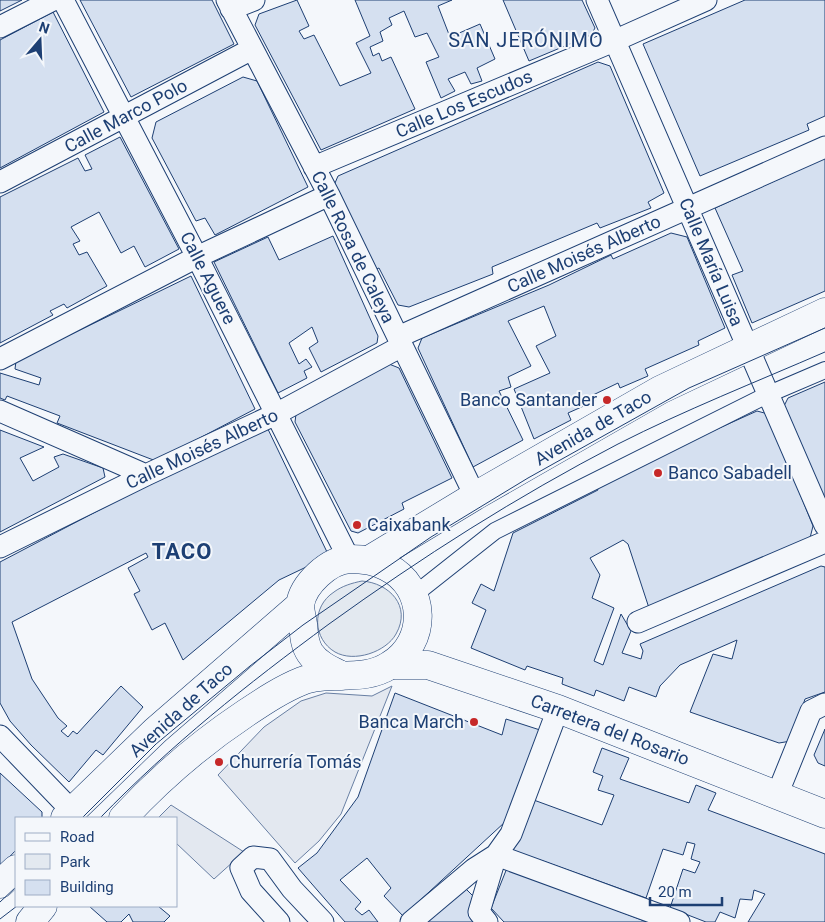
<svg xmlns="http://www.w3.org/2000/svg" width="825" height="922" font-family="Roboto,sans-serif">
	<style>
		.green { fill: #e3e9f0; stroke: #687fa3 }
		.parking { fill: #e3e8f0; stroke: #687fa3 }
		.building { fill: #d5e0f0; stroke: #1d3f73 }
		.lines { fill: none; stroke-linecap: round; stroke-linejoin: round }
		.pedestrian-casing { stroke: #1d3f73; stroke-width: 18 }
		.minor-casing { stroke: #1d3f73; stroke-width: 23 }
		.secondary-casing { stroke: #1d3f73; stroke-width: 29 }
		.primary-casing { stroke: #1d3f73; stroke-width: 29 }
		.pedestrian { stroke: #f4f7fb; stroke-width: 16 }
		.minor { stroke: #f4f7fb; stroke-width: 21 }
		.secondary { stroke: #f4f7fb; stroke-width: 28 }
		.primary { stroke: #f4f7fb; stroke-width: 28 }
		.tram { stroke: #1d3f73; stroke-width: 1 }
		.poi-dot { fill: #c62828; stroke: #f4f7fb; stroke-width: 2 }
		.labels { text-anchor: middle; stroke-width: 4; stroke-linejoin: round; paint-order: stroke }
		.street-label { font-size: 18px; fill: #1d3f73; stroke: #f4f7fb }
		.poi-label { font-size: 18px; fill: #1d3f73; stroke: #f4f7fb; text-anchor: start }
		.quarter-label { font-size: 20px; letter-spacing: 1px; fill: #1d3f73; stroke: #f4f7fb }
		.district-label { font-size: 22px; font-weight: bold; letter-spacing: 1px; fill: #1d3f73; stroke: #f4f7fb }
	</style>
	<rect width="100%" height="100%" fill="#f4f7fb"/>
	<path class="green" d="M362 581C389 583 412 606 396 634 386 652 354 663 335 652 313 639 311 607 334 592 342 586 352 583 362 581Z"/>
	<path class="parking" d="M392 686 341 814 319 841 295 863 218 775 264 727 301 701 326 693 372 696Z
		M171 805 244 852 214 879 176 843V818H158Z"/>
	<path class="building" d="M0 0H22L0 11Z
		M80 0H212L234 44 131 97Z
		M297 0 309 26 299 31 304 39 314 35 340 86 371 73 356 43 370 36 355 0H452L438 6 450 37 480 24 495 59 477 68 482 81 471 84 465 72 448 79 455 91 441 98 426 62 439 57 427 33 415 37 404 11 389 18 392 25 380 32 383 41 370 47 373 56 379 53 382 61 391 57 415 109 321 150 255 25 259 14Z
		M503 0H582L595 28 591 35 529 61Z
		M745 0H825V116L807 124 809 130 700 176 643 44Z
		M53 12 104 112 0 168V40Z
		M598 62 610 66 664 193 648 202 651 208 600 228 597 223 492 267 493 274 409 307 398 305 379 268 372 271 332 190 338 176Z
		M243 77 257 81 308 187 215 235 205 218 196 221 152 138 156 122Z
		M120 137 179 249 145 267 134 246 121 253 99 212 71 227 80 241 73 244 79 255 87 252 107 286 67 308 64 304 50 311 53 315 0 343V197L78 158 85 171 92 169 85 155Z
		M825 158V291L752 323 732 275 743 271 715 208Z
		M671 233 687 237 725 328 698 341 699 345 645 369 648 376 620 388 618 383 593 395 595 401 568 413 571 420 534 439 514 389 550 373 536 346 556 336 544 306 508 321 531 366 508 377 511 387 499 391 523 440 473 467 418 348 422 338 549 285 611 255 613 259Z
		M333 236 378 336 377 343 321 372 309 348 318 342 312 327 289 343 299 364 306 359 312 367 304 371 307 378 278 393 214 262 268 237 279 260Z
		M191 276 255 409 156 461 57 423 60 416 7 396 5 400 0 398V373L39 385 41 378 15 369 16 361Z
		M389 364 399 368 452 478 402 503 404 509 358 533 351 531 295 422 296 414Z
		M825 382V503L784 406 788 398Z
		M757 411 768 414 813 526 810 538 649 608 628 544 623 540 590 558 600 575 592 598 614 608 594 661 603 665 621 614 631 631 622 653 641 659 643 651 640 644 821 566 825 567V692L805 699 791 741 779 743 690 712 713 654 732 659 737 640 680 665 660 686 656 697 629 687 624 701 596 690 594 696 562 684 563 678 527 666 525 670 471 648 486 610 472 603 481 584 494 591 513 533 598 490 595 484Z
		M265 423 327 552 323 559 279 580 183 660 165 623 152 630 134 594 140 591 128 568 148 557 146 553 12 622 32 679 58 718 67 726 61 731 68 737 73 731 77 734 121 686 143 707 103 755 96 750 69 782 31 745 10 721 0 703V562Z
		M0 430 44 447 20 458 33 481 59 467 54 457 63 454 103 468 105 477 0 532Z
		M395 693 502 735 506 719 540 730 505 822 403 916 384 896 391 888 367 858 340 880 361 902 355 909 362 915 369 910 378 922H345L298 868 317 853 358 797Z
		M825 729V766L818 763 814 755Z
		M602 748 629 758 620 779 689 803 696 785 716 793 708 810 825 854V922H748L765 894 754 890 752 900 740 899 735 918 720 912 715 922H706L670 908 683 869 695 873 700 862 691 859 695 844 687 842 683 855 663 849 646 898 540 860 539 864 511 854 531 799 602 825 614 795 598 790 603 776 593 772Z
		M0 773 42 812V818H16V850L0 867Z
		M507 868 647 922H504L491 908Z
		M465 888 478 901 482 922H427Z
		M89 906H158L170 916 164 922H133L129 914 121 922H107Z"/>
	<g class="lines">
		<g class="pedestrian-casing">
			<path id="pedestrian" d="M414 595 495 531 769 394 825 370"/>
		</g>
		<g class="minor-casing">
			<path id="minor" d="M63 0 197 257 349 559
				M227 0 329 195 475 496
				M597 0 825 525
				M231 9 254 0
				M0 27 53 0
				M314 167 614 41 706 0
				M0 182 252 49
				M398 337 825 147
				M0 359 197 257 329 195
				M0 411 146 475
				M0 547 146 475 276 414 402 346
				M638 622 825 542
				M0 736 72 811
				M777 795 811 711 825 704
				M496 855 679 922
				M279 922 251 891 241 868 253 857 270 859 292 889 323 922
				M411 922 474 869 496 855 511 834 558 709
				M487 922 479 912 496 855"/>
		</g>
		<g class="secondary-casing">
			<path id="secondary" d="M369 560 475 496 660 390 825 312
				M391 665H428L558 709 825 814"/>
		</g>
		<g class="primary-casing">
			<path id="primary" d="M65 818 155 731 300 605
				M123 818C160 778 201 743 246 713 264 701 282 689 302 681 329 670 363 683 390 665 428 642 427 587 387 567 376 561 362 559 350 559 329 560 303 584 300 605 300 610 302 618 303 624 304 634 304 644 310 653 318 665 331 670 343 676
				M0 884 16 869
				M30 922 43 906"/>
		</g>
		<use href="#pedestrian" class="pedestrian"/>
		<use href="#minor" class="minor"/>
		<use href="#secondary" class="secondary"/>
		<use href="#primary" class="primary"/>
		<path class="tram" d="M82 818 156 744 250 666 303 625 431 537 528 478 689 388 825 328
			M100 818C172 744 246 685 329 624 422 557 516 497 618 444 685 410 756 382 825 352
			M0 902 16 887
			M0 919 17 906"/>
	</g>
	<g class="poi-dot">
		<circle cx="607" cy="400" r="5"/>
		<circle cx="658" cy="473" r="5"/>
		<circle cx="357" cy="525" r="5"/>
		<circle cx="474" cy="722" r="5"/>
		<circle cx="219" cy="762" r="5"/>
	</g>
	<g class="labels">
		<g class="street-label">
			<text transform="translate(464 104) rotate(-23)" y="6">Calle Los Escudos</text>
			<text transform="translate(126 116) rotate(-28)" y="6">Calle Marco Polo</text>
			<text transform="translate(353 247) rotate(64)" y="6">Calle Rosa de Caleya</text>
			<text transform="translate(584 254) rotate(-24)" y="6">Calle Moisés Alberto</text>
			<text transform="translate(711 262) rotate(67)" y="6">Calle María Luisa</text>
			<text transform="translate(208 278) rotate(63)" y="6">Calle Aguere</text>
			<text transform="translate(593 428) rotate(-30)" y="6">Avenida de Taco</text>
			<text transform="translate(202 449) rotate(-25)" y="6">Calle Moisés Alberto</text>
			<text transform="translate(181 710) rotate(-42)" y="6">Avenida de Taco</text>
			<text transform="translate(610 730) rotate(21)" y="6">Carretera del Rosario</text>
		</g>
		<g class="poi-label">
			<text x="597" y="406" text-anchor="end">Banco Santander</text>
			<text x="668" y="479">Banco Sabadell</text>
			<text x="367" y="531">Caixabank</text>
			<text x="464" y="728" text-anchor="end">Banca March</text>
			<text x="229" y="768">Churrería Tomás</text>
		</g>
		<g class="quarter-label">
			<text x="526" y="47">SAN JERÓNIMO</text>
		</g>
		<g class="district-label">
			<text x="182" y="559">TACO</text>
		</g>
	</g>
	<rect x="15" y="817" width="162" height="90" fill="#f4f7fb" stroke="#9eadc5"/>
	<rect x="25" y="833" width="25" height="8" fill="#f4f7fb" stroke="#9eadc5"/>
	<text x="60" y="842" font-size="15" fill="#1d3f73">Road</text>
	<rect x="25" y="854" width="25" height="15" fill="#e3e9f0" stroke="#9eadc5"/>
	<text x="60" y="867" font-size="15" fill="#1d3f73">Park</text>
	<rect x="25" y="880" width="25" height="15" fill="#d5e0f0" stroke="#9eadc5"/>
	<text x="60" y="892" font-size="15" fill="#1d3f73">Building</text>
	<g transform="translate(40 40) rotate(19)" stroke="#f4f7fb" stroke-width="4" paint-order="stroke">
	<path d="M0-4L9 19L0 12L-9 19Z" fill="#1d3f73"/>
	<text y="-8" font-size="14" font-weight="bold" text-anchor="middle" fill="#1d3f73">N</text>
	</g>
	<path d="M650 897v8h72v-8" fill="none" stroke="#1d3f73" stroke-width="2.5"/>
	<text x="658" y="897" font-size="15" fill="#1d3f73" stroke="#f4f7fb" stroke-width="4" paint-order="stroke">20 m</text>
</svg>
